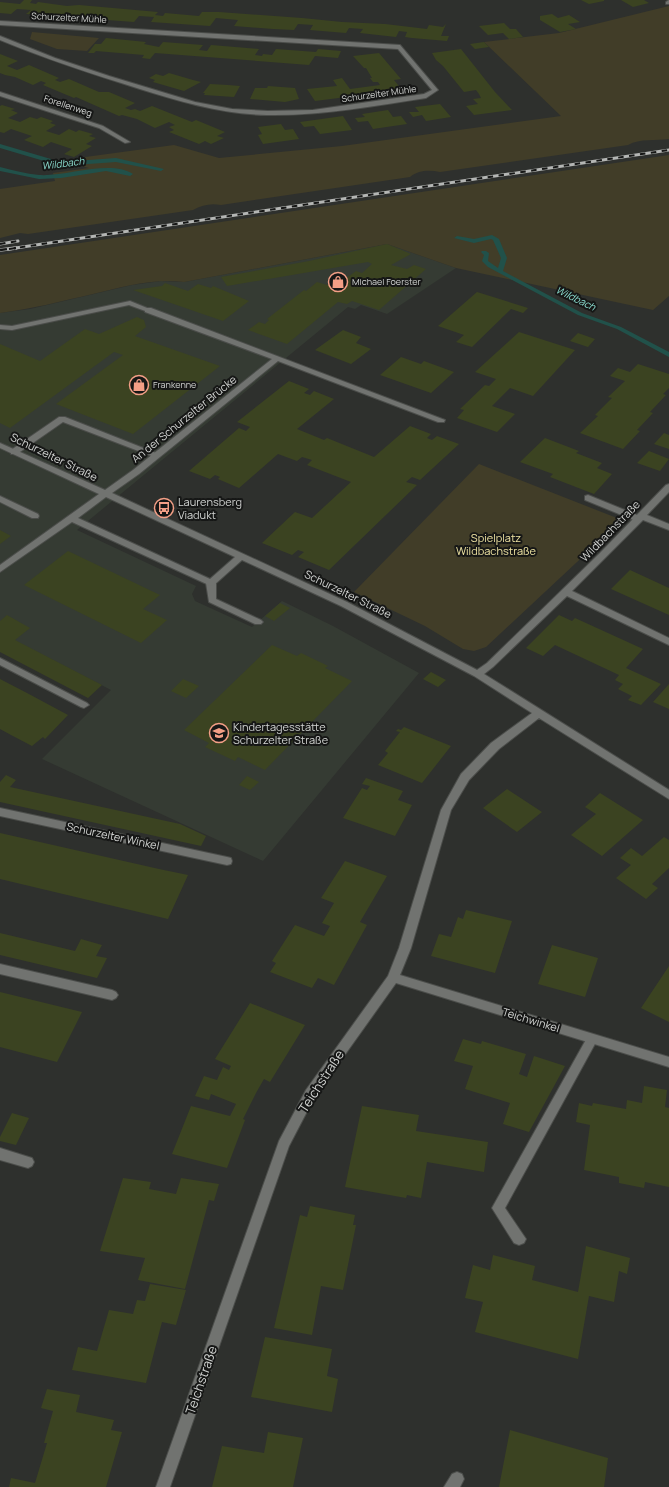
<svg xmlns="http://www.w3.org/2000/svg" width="669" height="1487" font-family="Manrope,sans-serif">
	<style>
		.built { fill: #353b33 }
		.green { fill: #413d28 }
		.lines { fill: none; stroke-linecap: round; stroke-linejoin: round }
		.stream { fill: #21514a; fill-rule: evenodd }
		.building { fill: #3b4321 }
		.lane-casing { stroke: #4b4d4a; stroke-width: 2 }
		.street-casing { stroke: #4b4d4a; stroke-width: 2 }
		.lane { fill: #717370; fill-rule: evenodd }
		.street { fill: #717370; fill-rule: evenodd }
		.rail-far1-casing { stroke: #b4b6b4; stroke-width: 3 }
		.rail-casing { stroke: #b4b6b4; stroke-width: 3.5 }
		.rail-far1 { stroke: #161716; stroke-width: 2; stroke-dasharray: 5.5; stroke-linecap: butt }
		.rail { stroke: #161716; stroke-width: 2.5; stroke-dasharray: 7; stroke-linecap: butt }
		.labels { text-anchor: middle; stroke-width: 4; stroke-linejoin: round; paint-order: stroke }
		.far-street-label { font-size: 9px; fill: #d2d4d2; stroke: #161716 }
		.far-poi-label { font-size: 9px; fill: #d2d4d2; stroke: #161716; text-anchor: start }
		.far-water-label { font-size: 10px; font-style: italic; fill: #8cdfd1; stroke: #161716 }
		.street-label { font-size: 11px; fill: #d2d4d2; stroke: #161716 }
		.poi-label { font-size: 11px; fill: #d2d4d2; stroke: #161716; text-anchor: start }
		.park-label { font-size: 11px; fill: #eee3a2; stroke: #161716 }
		.near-street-label { font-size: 13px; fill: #d2d4d2; stroke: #161716 }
	</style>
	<rect width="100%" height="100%" fill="#2e302d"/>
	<path class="built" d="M387 244 456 268 387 314 361 305 355 309 348 307 77 530 196 586 192 594 195 601 252 627 282 601 333 626 419 673 263 861 42 759 111 690 0 633V313L30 309 132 285 161 281 184 282Z"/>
	<path class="green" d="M669 6V139C656 141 640 138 628 145L440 172C429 170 419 170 410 177L221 205C211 203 202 205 193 210L28 234 20 233 0 238V189L55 181 53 173 89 168 65 162 80 159 78 158 174 145 219 158 342 146 561 116 484 42 559 33Z
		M32 32 99 38 87 51 57 49 30 39Z
		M669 155V296L653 310 456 268 387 244 184 282C153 278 123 287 93 294 62 301 32 309 0 313V255Z
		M479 464 622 520 486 647 474 651 463 649 425 626 354 592Z"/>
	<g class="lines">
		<path class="stream" d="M0 144 61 162 116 158 164 169 161 171 116 162 61 166 0 148Z
			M0 167C13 170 26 174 39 175 65 177 111 159 133 174L130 176 106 171 61 178 39 179 0 171Z
			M492 235 499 239 507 258 503 271 582 313 621 327 669 352V357L617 329 578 315 488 267 482 261 484 255 481 252 482 251H486L489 253 488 261 498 268 501 258 493 240 491 239 474 243 454 238 457 236 474 239Z"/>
	</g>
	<path class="building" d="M24 0H32L30 3 36 4 38 2 67 6 79 5 158 12 155 15 163 16 165 13 199 16 202 12H219L302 18 342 22 385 24 427 29 429 25 443 27 446 24 441 36H449L447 41 412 38 405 37 407 32 399 31 396 37 360 33 363 29 349 28 346 33 310 30 313 25 298 24 294 30 273 29 234 26 238 20 216 18 210 26 151 22 154 17 139 16 134 22 26 14 31 10 17 9 11 14 0 13V2L20 4Z
		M581 0H604V1L589 4Z
		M621 0H644L649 3 633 7Z
		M552 14 558 18 569 15 580 22 568 24 576 29 560 32 540 20V16Z
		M504 23 510 29H516L523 37 509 39 503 33 488 35 479 26Z
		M106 38 146 42 144 44 159 47 163 42 203 45 199 50 207 51 211 45 259 49 255 55 262 56 263 54 272 55 276 49 316 52 318 49 341 51 338 58 315 56 309 65 155 53 150 59 142 58 144 55 96 51 94 53H88L95 44H101Z
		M484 42 489 47 475 49 470 44Z
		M461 49 495 92 512 110 474 115 466 106 478 104 473 99 481 98 479 94 476 90 464 92 443 66 436 60 432 53Z
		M379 53 401 79 394 80 402 90 315 101 307 89 337 86 333 80 342 78 350 89 380 85 378 82H373L370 78H372L366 68H364L353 56Z
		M0 54 18 61 7 66 17 70 29 65 59 78 55 80 60 82 69 79 99 92H109L135 103 125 108 131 110 135 109 140 111 152 106 192 122 196 120 225 132 217 136 224 138 211 144 205 141 199 144 169 132 174 130 169 127 175 125 169 122 155 128 137 119 122 115 119 116 76 97 74 98 43 85 46 83 41 81 33 85 15 77 5 75 0 73Z
		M169 73 193 80 201 82 184 91 153 82 155 80 149 78 156 74 163 76Z
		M210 84 228 85 240 86 234 97 204 95 205 93H203Z
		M268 86 295 88 299 99 285 102 250 99 255 88H267Z
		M440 104 451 117 426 121 422 115 413 117 409 112H419L415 107Z
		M2 105 15 109 11 110 18 113 8 118 20 122 30 117 37 119 41 117 53 121 50 123 56 125 46 131 59 135 69 129 76 132 79 130 93 134 89 136 96 138 86 144 92 146 74 157 64 154 72 149 51 142 43 147 24 140 32 136 11 129 4 133 0 132V106Z
		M388 110 393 117 401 116 407 124 373 129 368 121 358 122 355 118 365 117 362 114Z
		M343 116 352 130 320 134 314 126 304 127 300 122Z
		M281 124 285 130 293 129 299 139 263 144 258 135 262 134 258 127Z
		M387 244 411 254 391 265 407 269 414 265 426 269 379 310 352 301 347 304 338 302 287 344 248 330 259 322 265 324 269 320 267 319 304 290 306 291 317 282 327 285 337 277 345 279 356 271 362 273 372 264 368 262 227 286 221 277 309 261Z
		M165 283 188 291 198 284 211 288 213 286 249 301 223 321 133 290 162 286Z
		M477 292 528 308 523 313 511 309 472 347 456 342 464 335 438 326Z
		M137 317 144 320 146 327 135 336 220 366 133 434 56 404 123 355 114 352 10 428 0 423V344L40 361 85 329 99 334Z
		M343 330 361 337 356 343 371 349 351 364 315 350Z
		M519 332 575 350 533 396 510 388 492 406 515 414 497 432 457 418 464 410 460 409 485 385 489 386 496 379 475 372Z
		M578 333 595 339 588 347 570 341Z
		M401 357 421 364 424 361 454 372 431 393 380 375Z
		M638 364 669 374V388L663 394 666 395 650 412 653 413 637 430 640 431 623 449 580 433 598 416 595 415 612 398 608 397 625 381 610 376 618 368 630 372Z
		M289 381 309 389 304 393 310 395 314 391 334 399 297 429 324 440 327 438 374 457 410 426 431 434 427 438 432 440 437 436 459 444 420 480 412 477 406 482 417 485 329 570 298 557 304 552 298 550 292 555 262 543 295 512 312 518 351 482 307 465 312 460 302 457 297 461 278 454 239 488 218 479 220 477 215 475 210 479 189 471 239 428 246 431 250 427 237 422Z
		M664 433 669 435V449L654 444Z
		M545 438 579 451 576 453 602 463 597 468 612 474 594 494 550 477 553 474 520 462Z
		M649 451 669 459 660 471 637 463Z
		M0 530 11 536 0 544Z
		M68 551 160 595 143 609 167 620 141 643 24 585Z
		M630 570 669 588V615L611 589Z
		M280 603 290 608 274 621 265 616Z
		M7 615 30 628 15 640 102 685 88 698 0 652V621Z
		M559 615 572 621 575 618 643 649 626 668 661 684 641 705 628 700 632 696 618 689 623 684 615 680 619 675 555 645 543 656 526 648Z
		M272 645 297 656 301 653 322 663 328 666 325 668 352 681 265 770 238 757 235 761 205 747 209 743 184 730Z
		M431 672 446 680 438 687 423 679Z
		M0 679 27 693 68 715 45 739 43 737 32 746 11 735 0 729Z
		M183 679 199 686 186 698 171 691Z
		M669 684V709L653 702Z
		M404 727 451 746 422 783 378 765 388 753 385 751 400 732 396 731 398 729 401 730Z
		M6 775 16 780 10 787 180 824 206 836 201 846 0 802V782Z
		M247 776 259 782 250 790 239 785Z
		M366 778 403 791 398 800 412 805 395 836 343 818 362 788 367 790 370 786 362 784Z
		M507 789 542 812 517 832 483 808Z
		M600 793 643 820 602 856 571 835 596 814 585 807Z
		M0 833 159 869 188 875 168 919 0 879Z
		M664 837 669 840V868L652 884 658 888 646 899 616 878 631 865 620 858 631 848 642 856Z
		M345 861 387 876 360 922 367 925 334 985 318 978 312 988 270 972 276 963 272 961 295 925 324 936 330 926 322 923 334 903 321 898Z
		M466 910 512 921 495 973 431 956 439 934 451 937 458 917 463 919Z
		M0 933 75 951 81 939 102 945 96 956 107 958 97 978 0 955Z
		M552 945 598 958 585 997 538 984Z
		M669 966V1022L641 1008Z
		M0 992 82 1012 57 1062 0 1047Z
		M250 1003 305 1025 270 1082 264 1079 256 1093 243 1119 245 1120 227 1168 172 1154 191 1106 230 1116 236 1104 211 1094 209 1100 195 1096 204 1076 217 1080 223 1067 229 1070 231 1066 215 1059Z
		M463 1039 481 1044 482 1041 526 1054 519 1074 527 1077 534 1056 565 1066 529 1132 503 1124 510 1103 465 1089 473 1066 454 1061Z
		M644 1086 667 1090 665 1107 669 1108V1187L645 1182 644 1188 619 1183V1177L584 1170 590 1125 576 1122 579 1103 592 1106 593 1103 626 1109 627 1100 642 1103Z
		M362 1106 419 1115 416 1131 488 1142 484 1172 427 1162 421 1198 407 1195 406 1198 345 1187Z
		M12 1113 29 1118 16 1145 0 1141V1137Z
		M123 1178 151 1182 149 1189 176 1194 181 1178 219 1184 214 1201 209 1200 185 1289 138 1280 145 1258 100 1251Z
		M310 1206 355 1215 353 1225H356L343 1290 321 1286 312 1335 274 1328 300 1215 307 1217Z
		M586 1246 630 1258 627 1274 619 1271 614 1302 589 1296 578 1359 475 1332 483 1302 465 1298 473 1265 490 1270 493 1255 535 1266 532 1280 578 1292Z
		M150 1284 186 1290 176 1325 162 1322 146 1383 72 1370 78 1347 97 1351 109 1310 133 1314 137 1300 145 1301Z
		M265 1337 332 1349 327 1376 338 1379 332 1412 251 1397Z
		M47 1389 80 1395 76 1412 114 1420 111 1430 122 1432 106 1487H9L11 1478 35 1483 47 1443H44L53 1411 41 1408Z
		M510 1430 608 1458 604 1487H499Z
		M268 1432 303 1438 293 1487H212L222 1446 264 1453Z"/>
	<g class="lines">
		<g class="lane-casing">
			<path id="lane" d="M669 0V4H666V2Z
				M130 301 152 310 148 312 129 305 12 330 0 329V325L12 326Z
				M59 417H65L161 455 157 457H154L63 422 17 454H11V450Z
				M588 495 642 517 643 519 639 522 636 521 585 500V496Z
				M0 496 38 514 39 516 38 518H32L0 502Z
				M211 580 216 583V599L261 620 263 622 261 624H255L209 602 206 583Z
				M592 1034 596 1036 598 1039 596 1042 505 1208 526 1239 524 1243 519 1245 514 1243 492 1208 588 1036Z
				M457 1472 462 1474 464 1479 460 1487H444L452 1474Z"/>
		</g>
		<g class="street-casing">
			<path id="street" d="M0 21 400 45 438 90 426 98C373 106 320 116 267 115 222 114 182 102 140 89 92 74 46 59 0 40V36L55 58 109 76 195 102 232 109 268 111 313 110 424 94 432 90 398 49 0 25Z
				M0 92 103 126 130 142 125 143 99 128 0 96Z
				M145 308H151L445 420 444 422H438L278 361 139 474 112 493 347 602 477 670 487 663 600 553 666 485 669 484V492L647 515 669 524V530L643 520 572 591 669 638V645L567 596 493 667 484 674 669 790V799L539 718 499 749 469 780 451 810 411 948 400 975 669 1057V1067L396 983 314 1098 289 1146 170 1487H156L279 1141 306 1090 388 976 399 948 441 810 461 774 491 743 532 713 474 676 341 606 242 560 214 585 211 586 72 522 0 572V565L99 494 0 448V443L105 490 133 470 272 359 145 312ZM106 497 235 557 210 579 78 518Z
				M0 658 87 703 89 705 84 708 81 707 0 665Z
				M0 808 227 857 231 858 232 861 231 864 227 865 0 816Z
				M0 964 112 990 116 992 118 995 116 998 112 1000 0 974Z
				M0 1148 32 1158 34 1162 32 1166 28 1168 0 1160Z"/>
		</g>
		<use href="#lane" class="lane"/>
		<use href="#street" class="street"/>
		<g class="rail-far1-casing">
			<path id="rail-far1" d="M0 244 18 241
				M9 249 669 150"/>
		</g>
		<g class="rail-casing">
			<path id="rail" d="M0 250 16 248"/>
		</g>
		<use href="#rail-far1" class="rail-far1"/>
		<use href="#rail" class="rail"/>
	</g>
	<defs>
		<g id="shop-ring" transform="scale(1)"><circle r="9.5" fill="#161716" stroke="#f39f86" stroke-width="1.5"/><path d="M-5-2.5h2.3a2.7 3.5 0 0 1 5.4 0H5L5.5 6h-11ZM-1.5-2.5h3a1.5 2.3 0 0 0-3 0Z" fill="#f39f86"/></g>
		<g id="bus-ring" transform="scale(1)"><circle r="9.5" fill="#161716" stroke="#f39f86" stroke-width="1.5"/><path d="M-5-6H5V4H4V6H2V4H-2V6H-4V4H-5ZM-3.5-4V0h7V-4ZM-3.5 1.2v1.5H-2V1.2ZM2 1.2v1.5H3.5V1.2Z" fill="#f39f86"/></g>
		<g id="school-ring" transform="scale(1)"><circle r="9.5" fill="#161716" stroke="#f39f86" stroke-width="1.5"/><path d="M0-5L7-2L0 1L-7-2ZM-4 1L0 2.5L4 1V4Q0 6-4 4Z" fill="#f39f86"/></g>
	</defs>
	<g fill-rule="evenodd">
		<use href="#shop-ring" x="338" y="282"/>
		<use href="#shop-ring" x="139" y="385"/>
		<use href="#bus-ring" x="164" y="508"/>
		<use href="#school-ring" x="219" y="733"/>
	</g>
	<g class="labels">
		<g class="far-street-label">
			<text transform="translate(69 18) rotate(3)" y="3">Schurzelter Mühle</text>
			<text transform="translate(379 94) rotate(-8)" y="3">Schurzelter Mühle</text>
			<text transform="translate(68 106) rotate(18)" y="3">Forellenweg</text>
		</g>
		<g class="far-poi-label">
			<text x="352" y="285">Michael Foerster</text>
			<text x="153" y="388">Frankenne</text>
		</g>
		<g class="far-water-label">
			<text transform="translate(63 163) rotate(-7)" y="4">Wildbach</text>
			<text transform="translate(576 298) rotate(26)" y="4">Wildbach</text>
		</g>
		<g class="street-label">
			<text transform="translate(184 419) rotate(-39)" y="4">An der Schurzelter Brücke</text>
			<text transform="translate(54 457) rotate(26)" y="4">Schurzelter Straße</text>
			<text transform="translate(610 531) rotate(-46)" y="4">Wildbachstraße</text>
			<text transform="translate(348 594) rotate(26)" y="4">Schurzelter Straße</text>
			<text transform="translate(113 836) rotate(12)" y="4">Schurzelter Winkel</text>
			<text transform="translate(531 1020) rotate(17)" y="4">Teichwinkel</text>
		</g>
		<g class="poi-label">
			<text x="178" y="506">Laurensberg<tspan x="178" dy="13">Viadukt</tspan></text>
			<text x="233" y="731">Kindertagesstätte<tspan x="233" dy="13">Schurzelter Straße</tspan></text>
		</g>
		<g class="park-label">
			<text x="496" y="542">Spielplatz<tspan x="496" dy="13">Wildbachstraße</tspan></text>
		</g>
		<g class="near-street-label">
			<text transform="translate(321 1081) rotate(-57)" y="5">Teichstraße</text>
			<text transform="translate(201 1380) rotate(-71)" y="5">Teichstraße</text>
		</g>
	</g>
</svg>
